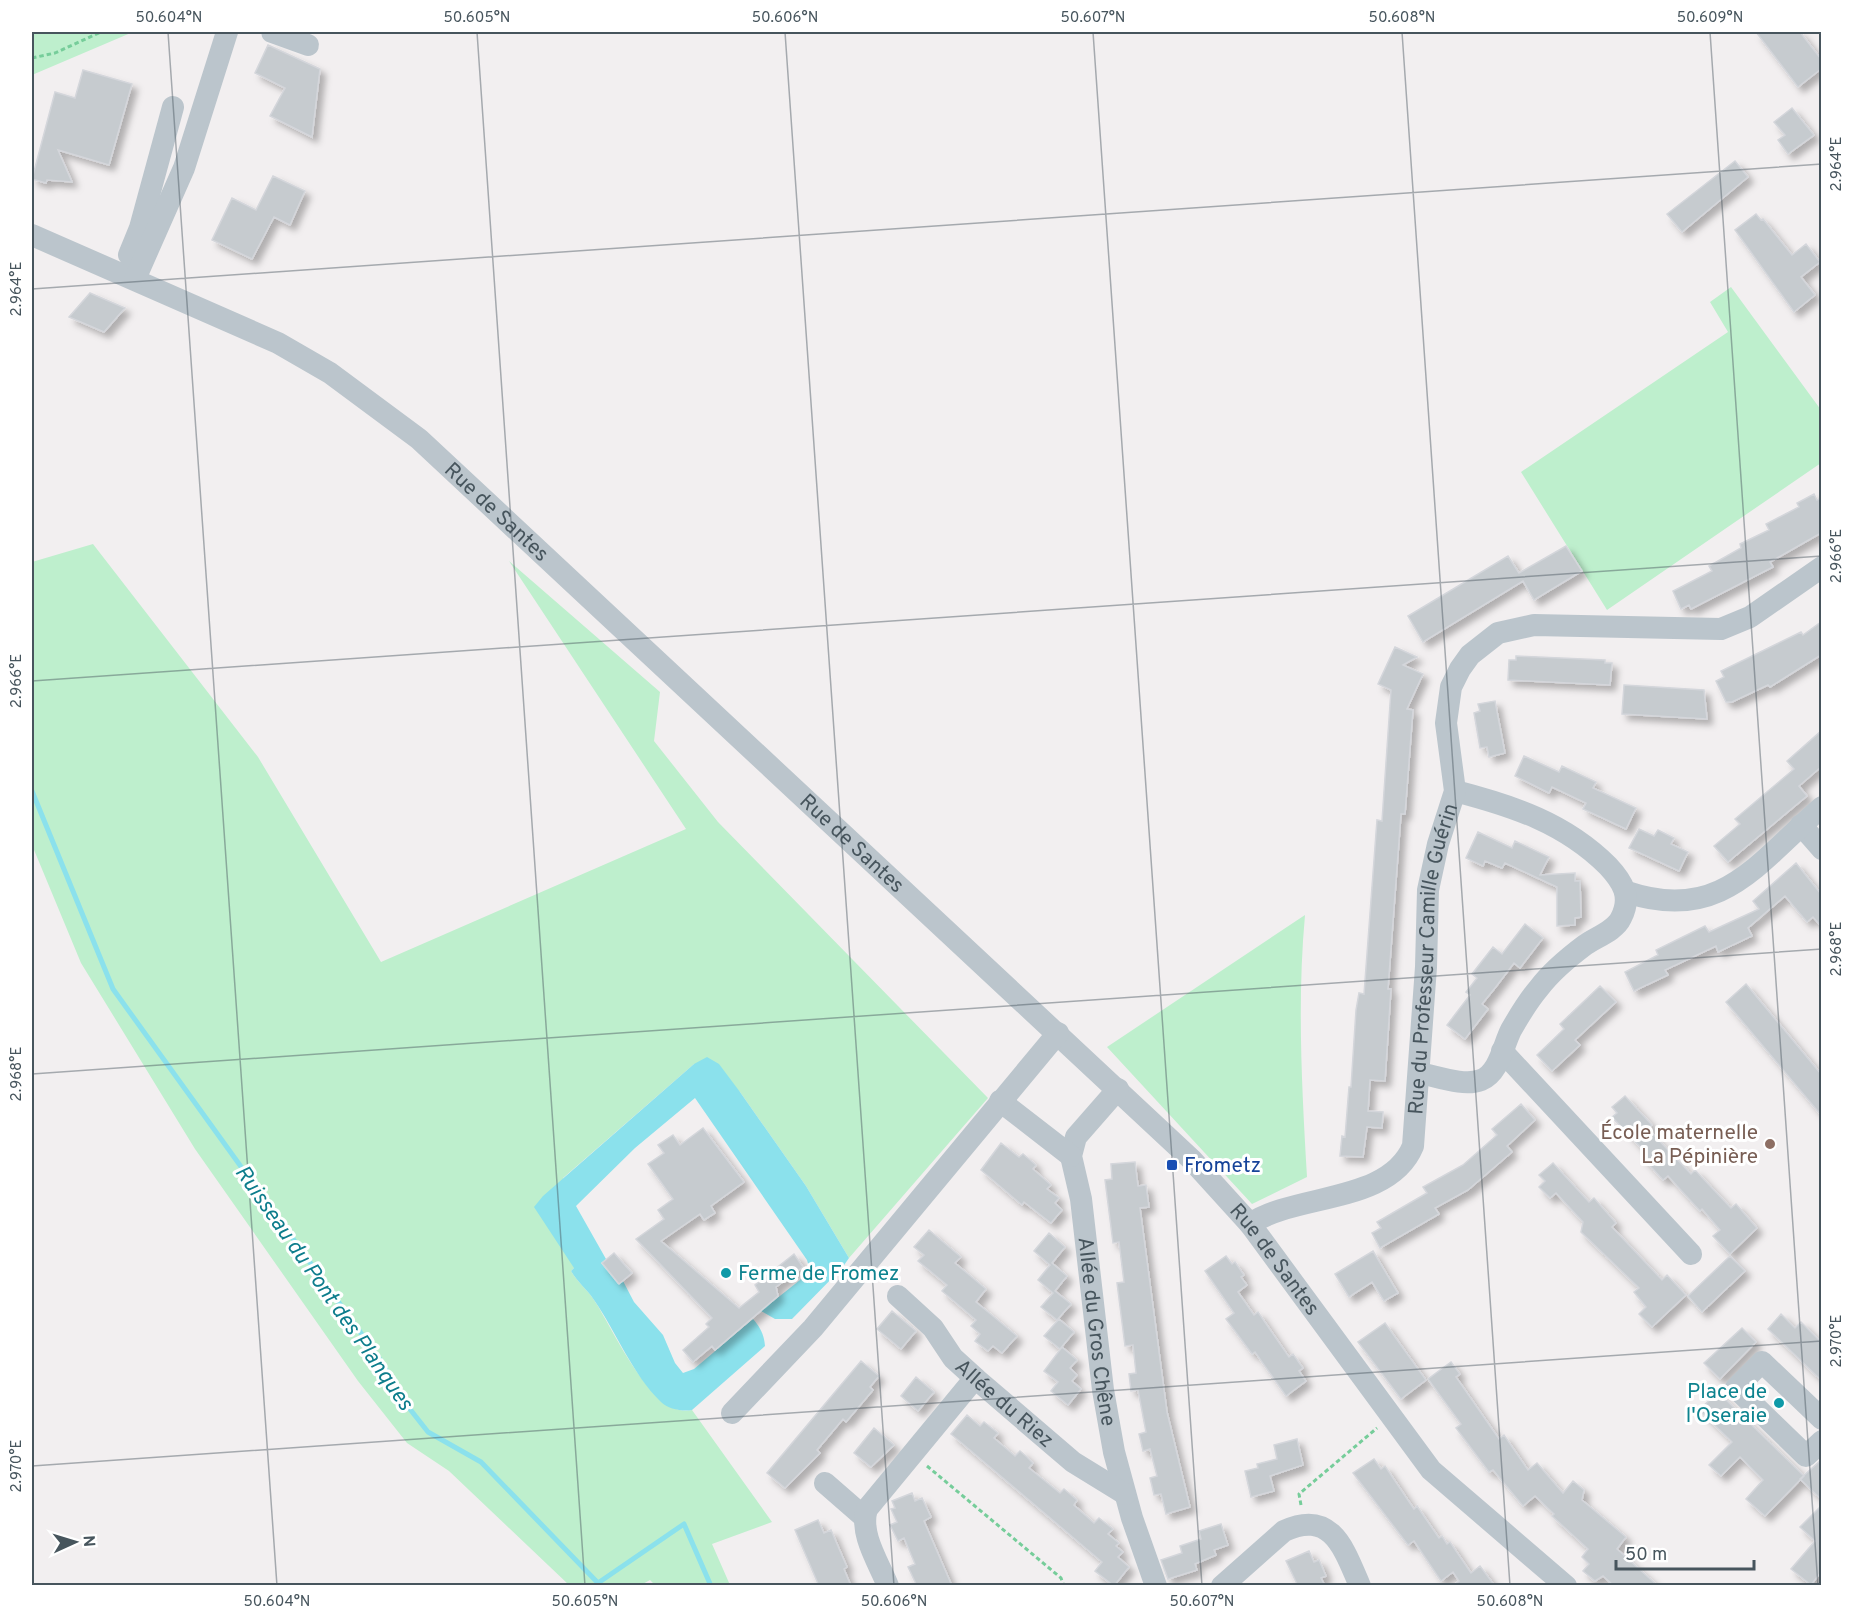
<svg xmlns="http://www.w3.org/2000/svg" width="1853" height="1617" font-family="Overpass,sans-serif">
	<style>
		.green { fill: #beefcd }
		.water { fill: #8be1ec }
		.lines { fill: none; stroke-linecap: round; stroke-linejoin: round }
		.stream { stroke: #8be1ec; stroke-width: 5 }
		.building { fill: #c6cbcf; stroke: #d4d6db; stroke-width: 1.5; filter: url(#shadow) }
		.path { stroke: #76cd9a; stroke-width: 3; stroke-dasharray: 4.5 3; stroke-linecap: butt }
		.minor { stroke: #bbc5cc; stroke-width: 22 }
		.ticks { fill: none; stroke: #47555d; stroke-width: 1.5; stroke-opacity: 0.45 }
		.education-dot { fill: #8d6e63; stroke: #fff; stroke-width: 2 }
		.transit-dot { fill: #1a4fb4; stroke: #fff; stroke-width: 2 }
		.culture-dot { fill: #0f9aa8; stroke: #fff; stroke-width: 2 }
		.labels { text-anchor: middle; stroke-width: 6; stroke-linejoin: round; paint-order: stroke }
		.street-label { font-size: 21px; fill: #47555d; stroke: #fff }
		.education-label { font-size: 21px; fill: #785e54; stroke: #fff; text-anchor: end }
		.transit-label { font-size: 21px; fill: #164399; stroke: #fff; text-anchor: start }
		.culture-label { font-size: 21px; fill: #0d838f; stroke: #fff; text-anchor: start }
		.water-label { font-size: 22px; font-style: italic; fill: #0d7d8c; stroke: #fff }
		.neatline { fill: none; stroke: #47555d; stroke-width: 2 }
		.ticks-label { font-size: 15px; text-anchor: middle; fill: #47555d }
	</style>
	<defs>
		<filter id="shadow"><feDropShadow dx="5.5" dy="5.5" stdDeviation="3" flood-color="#0004"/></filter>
	</defs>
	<rect width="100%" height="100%" fill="#f2eff0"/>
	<path class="green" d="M32 32H133L32 75Z
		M1731 287 1821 410V463L1607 610 1521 472 1728 332 1710 302Z
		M93 544 258 757 381 962 686 829 509 561 660 692 654 741 718 822 988 1098 849 1258 806 1186 740 1092 694 1064 563 1178 574 1268 571 1271C578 1283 587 1289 594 1300 613 1328 652 1420 692 1410L772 1522 712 1544 730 1585H655L650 1580 641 1585H569L449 1471 407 1443 358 1381 195 1149 81 963 32 845V562Z
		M1305 915C1297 1003 1302 1089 1307 1177L1252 1204 1107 1047Z"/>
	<path class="water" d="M707 1057 719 1064 740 1092 806 1186 849 1258 842 1268 792 1319H775L761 1311 800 1280 809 1267 807 1260 695 1098 635 1148 576 1206 606 1259 601 1263 618 1284 623 1281 634 1302 663 1335 675 1363 683 1373 694 1369 753 1319C760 1327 764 1334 765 1346L692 1410C683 1412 668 1409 661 1402 632 1374 617 1333 594 1300 587 1289 578 1283 571 1271L574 1268 534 1207 543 1196 694 1064Z"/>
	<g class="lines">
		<path class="stream" d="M32 791 113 989 381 1361 402 1399 428 1432 481 1462 598 1583 684 1524 711 1586"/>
	</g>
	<path class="building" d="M1756 32H1800L1821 59V69L1798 87Z
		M268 45 320 69 312 137 270 116 285 88 255 73Z
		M83 70 132 84 109 165 58 150 72 182 47 180 46 183 32 179 55 92 75 98Z
		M1792 108 1814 135 1788 154 1778 140 1785 135 1774 122Z
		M1735 161 1748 177 1682 232 1667 214Z
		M273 176 305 191 290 225 274 217 252 259 212 240 232 198 256 210Z
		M1756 214 1761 220 1763 219 1792 255 1806 244 1820 262 1801 277 1815 295 1794 312 1735 230Z
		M90 293 125 308 104 332 69 317Z
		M1814 494 1817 500 1821 498V533L1770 562 1773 567 1691 609 1689 605 1681 609 1673 591 1712 571 1709 566 1741 548 1740 544 1769 530 1766 524 1799 507 1797 503Z
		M1566 546 1582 571 1534 600 1523 581 1423 642 1408 616 1508 556 1519 573Z
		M1821 622V655L1770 687 1768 685 1732 702H1726L1716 681 1724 677 1721 671 1801 632 1803 635Z
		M1395 647 1417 657 1403 665 1423 674 1407 709 1413 710 1405 814H1401L1388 989H1391L1385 1081 1370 1080 1368 1111 1383 1112 1382 1128 1367 1127 1363 1157 1340 1156 1342 1136 1345 1137 1349 1087H1351L1356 1010 1359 993 1364 994 1377 820 1382 821 1391 690 1378 684Z
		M1516 656 1605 660V663H1612L1610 685 1508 680 1509 660H1516Z
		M1624 685 1704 690 1707 719 1622 714Z
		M1495 701 1505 753 1489 757 1487 747 1480 748 1474 713 1480 711 1478 704Z
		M1821 731V767L1799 786 1807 796 1728 862 1714 846 1740 824 1735 819 1794 769 1787 761Z
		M1524 756 1559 772 1562 766 1596 782 1593 788 1636 808 1626 829 1583 809 1586 803 1552 787 1549 793 1515 776Z
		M1639 829 1654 836 1658 830 1674 838 1671 844 1688 852 1679 871 1629 848Z
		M1478 832 1512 848 1515 841 1549 857 1540 875 1575 873V881H1580L1581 917 1575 918V925L1557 926V887L1505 863 1502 868 1485 861 1483 866 1466 858Z
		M1796 863 1821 894V926L1813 917 1807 922 1785 896 1748 928 1752 936 1718 952 1716 946 1665 970 1668 975 1634 991 1625 972 1658 955 1656 950 1705 926 1709 932 1759 909 1753 901Z
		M1525 924 1543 938 1520 968 1514 963 1495 988 1482 1004 1488 1009 1465 1039 1447 1025 1470 995 1466 992 1477 978 1472 974 1493 947 1502 954Z
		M1746 984 1821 1074V1115L1726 1002Z
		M1600 986 1616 1002 1575 1040 1580 1045 1552 1071 1537 1055 1564 1029 1560 1024Z
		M1625 1096 1652 1125 1648 1129 1691 1174 1695 1170 1731 1208 1736 1204 1757 1228 1730 1254 1713 1236 1720 1230 1702 1209 1700 1211 1668 1176 1663 1180 1641 1156 1645 1152 1612 1117 1617 1113 1612 1107Z
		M1521 1104 1535 1120 1507 1146 1512 1152 1468 1190 1435 1208 1439 1214 1380 1248 1372 1233 1381 1228 1377 1222 1427 1193 1423 1187 1463 1165 1497 1135 1492 1129Z
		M703 1128 744 1182 711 1206 715 1213 704 1220 700 1214 661 1241 739 1308 759 1292 755 1285 794 1254 803 1267 776 1287 778 1296 715 1350 712 1346 693 1362 683 1350 709 1327 706 1324 712 1318 636 1239 664 1219 658 1210 673 1199 648 1164 664 1153 658 1145 673 1135 680 1145Z
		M1001 1143 1019 1157 1023 1154 1029 1159 1036 1165 1033 1169 1051 1185 1047 1189 1059 1198 1055 1203 1062 1210 1051 1223 1024 1202 1022 1205 981 1170Z
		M1135 1162 1138 1186 1146 1185 1149 1207 1140 1208 1167 1412 1190 1507 1166 1514 1161 1494 1154 1495 1152 1486 1150 1478 1157 1476 1150 1449 1143 1451 1141 1442 1139 1434 1146 1432 1138 1390 1131 1391 1129 1374 1136 1373 1133 1345 1125 1346 1117 1283 1124 1282 1119 1242 1113 1243 1105 1180 1112 1179 1111 1164Z
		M1553 1163 1589 1202 1594 1198 1616 1223 1612 1227 1662 1280 1667 1275 1686 1295 1652 1327 1639 1314 1646 1307 1634 1292 1639 1288 1581 1232 1583 1222 1556 1193 1550 1198 1539 1187 1545 1181 1539 1175Z
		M929 1230 961 1257 955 1263 986 1289 976 1302 1017 1336 1002 1353 993 1346 988 1351 975 1341 980 1334 971 1326 976 1320 942 1291 947 1285 918 1261 924 1255 914 1247Z
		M1049 1233 1065 1247 1052 1263 1067 1276 1055 1291 1071 1304 1057 1320 1041 1307 1053 1293 1038 1280 1050 1265 1034 1251Z
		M1373 1251 1398 1293 1384 1301 1372 1282 1349 1297 1335 1274Z
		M614 1253 632 1273 619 1284 602 1263Z
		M1226 1256 1232 1264 1235 1262 1244 1275 1241 1277 1247 1285 1238 1292 1254 1315 1258 1312 1289 1357 1293 1354 1303 1368 1299 1371 1306 1381 1286 1396 1255 1352 1252 1354 1226 1319 1234 1313 1205 1271Z
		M1730 1256 1745 1271 1702 1312 1688 1296Z
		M892 1311 916 1331 901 1349 877 1329Z
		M1781 1314 1795 1328 1801 1322 1821 1342V1380L1768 1329Z
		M1059 1319 1074 1332 1060 1349 1044 1336Z
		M1385 1323 1426 1380 1401 1399 1358 1342Z
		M1742 1328 1756 1342 1720 1379 1704 1363Z
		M1062 1347 1077 1360 1070 1368 1077 1375 1072 1381 1081 1389 1068 1405 1051 1391 1058 1382 1044 1371Z
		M861 1361 879 1376 870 1387 873 1390 846 1422 843 1419 817 1450 820 1453 785 1488 767 1473Z
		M1451 1362 1460 1374 1456 1377 1499 1439 1504 1435 1528 1470 1537 1463 1563 1493 1573 1481 1584 1490 1582 1500 1626 1537 1617 1549 1658 1586H1614L1603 1576 1595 1581 1583 1571 1589 1564 1582 1557 1588 1549 1552 1516 1554 1514 1535 1496 1523 1506 1493 1470 1489 1472 1456 1428 1461 1424 1428 1379Z
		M916 1377 934 1392 918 1411 901 1396Z
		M1718 1392 1804 1476 1765 1516 1746 1499 1763 1480 1740 1457 1721 1476 1709 1465 1732 1442 1699 1410Z
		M967 1415 980 1426 984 1422 998 1433 994 1438 1015 1456 1020 1451 1027 1457 1033 1463 1029 1468 1060 1493 1064 1489 1070 1494 1077 1500 1074 1505 1094 1523 1099 1518 1113 1529 1108 1534 1119 1543 1116 1546 1123 1552 1118 1557 1129 1567 1114 1586 1095 1571 1102 1562 951 1434Z
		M874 1428 894 1445 871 1467 854 1453Z
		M1297 1439 1303 1465 1270 1476 1274 1491 1251 1497 1245 1471 1258 1468 1257 1464 1277 1459 1274 1445Z
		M1374 1459 1381 1469 1385 1466 1414 1509 1417 1506 1439 1538 1442 1536 1447 1544 1450 1542 1471 1573 1480 1566 1495 1586H1453L1459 1581 1453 1572 1441 1581 1414 1541 1408 1545 1353 1473Z
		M1821 1460V1499L1800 1479Z
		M912 1493 915 1501 922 1498 931 1517 924 1521 952 1586H917L908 1567 915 1564 904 1538 898 1541 890 1525 897 1522 891 1509 895 1508 892 1501Z
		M1821 1506V1572L1811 1585 1791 1569 1815 1541 1800 1527Z
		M818 1520 824 1533 831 1530 847 1567 844 1569 851 1586H819L795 1530Z
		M1221 1524 1228 1545 1214 1550 1216 1555 1195 1564 1197 1570 1168 1579 1161 1560 1182 1553 1180 1546 1201 1539 1199 1531Z
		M1309 1551 1314 1562 1319 1560 1326 1576 1321 1578 1325 1586H1298L1286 1561Z"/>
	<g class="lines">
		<path class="path" d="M32 58 55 53 101 32
			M927 1466 1061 1578 1064 1586
			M1301 1505 1299 1494 1377 1428"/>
		<g class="minor">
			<path d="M272 32 308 45"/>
			<path id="s1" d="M32 235 278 343 330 373 419 439 1191 1159 1250 1224 1431 1470 1566 1586"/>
			<path d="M129 255 140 228 173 107"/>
			<path d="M135 279 184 168 227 32"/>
			<path d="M1801 825 1822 849"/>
			<path d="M1627 892C1721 924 1758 862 1822 807"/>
			<path d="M1502 1051 1691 1254"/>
			<path d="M1419 1073C1436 1076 1464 1087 1481 1080 1499 1073 1503 1046 1511 1030 1519 1016 1528 1001 1539 988 1551 972 1569 957 1585 945 1596 937 1615 931 1621 918 1632 897 1623 882 1608 866 1565 823 1513 806 1455 791"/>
			<path id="s2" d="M1118 1089 1076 1137 1071 1156 1081 1199 1103 1390 1114 1452 1132 1518 1156 1586"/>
			<path d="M1000 1101 1071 1156"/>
			<path id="s3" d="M1250 1224C1296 1193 1389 1204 1413 1146L1426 967 1428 890 1438 844 1455 791 1446 723 1451 687 1460 669 1470 655 1498 633 1534 625 1721 629 1750 617 1822 567"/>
			<path id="s4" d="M898 1296 933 1328 953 1358 975 1378 1073 1462 1125 1494"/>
			<path d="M732 1413 813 1328 1058 1033"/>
			<path d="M1822 1419 1762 1362 1736 1388 1806 1456 1822 1441"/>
			<path d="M825 1483 864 1517"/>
			<path d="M888 1586C879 1563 859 1534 867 1509L975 1378"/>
			<path d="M1222 1586 1284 1531C1332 1509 1344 1549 1360 1586"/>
		</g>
	</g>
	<path class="ticks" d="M168 32 277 1586M477 32 585 1586M785 32 894 1586M1093 32 1202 1586M1402 32 1510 1586M1710 32 1818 1586M32 289 1822 164M32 681 1822 556M32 1074 1822 949M32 1466 1822 1341"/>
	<circle class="education-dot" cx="1770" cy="1144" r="6"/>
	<rect class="transit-dot" x="1166" y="1159" width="12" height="12" rx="3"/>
	<g class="culture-dot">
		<circle cx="726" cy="1273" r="6"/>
		<circle cx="1779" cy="1403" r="6"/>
	</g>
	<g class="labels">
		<g class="street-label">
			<text dy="7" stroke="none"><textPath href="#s1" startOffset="546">Rue de Santes</textPath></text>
			<text dy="7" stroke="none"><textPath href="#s1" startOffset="1032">Rue de Santes</textPath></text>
			<text dy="7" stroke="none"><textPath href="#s3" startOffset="375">Rue du Professeur Camille Guérin</textPath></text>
			<text dy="7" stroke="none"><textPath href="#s1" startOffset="1626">Rue de Santes</textPath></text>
			<text dy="7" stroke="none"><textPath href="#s2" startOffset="261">Allée du Gros Chêne</textPath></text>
			<text dy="7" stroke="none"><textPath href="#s4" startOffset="152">Allée du Riez</textPath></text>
		</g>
		<g class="education-label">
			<text x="1758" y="1139">École maternelle<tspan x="1758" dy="24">La Pépinière</tspan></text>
		</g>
		<g class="transit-label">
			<text x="1184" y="1172">Frometz</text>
		</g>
		<g class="culture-label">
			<text x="738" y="1280">Ferme de Fromez</text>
			<text x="1767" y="1398" text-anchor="end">Place de<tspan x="1767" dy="24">l'Oseraie</tspan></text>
		</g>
		<g class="water-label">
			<text transform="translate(325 1287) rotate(55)" y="8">Ruisseau du Pont des Planques</text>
		</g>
	</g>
	<rect width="1853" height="1617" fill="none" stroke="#ffffff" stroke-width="66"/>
	<g transform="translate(75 1542) rotate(86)" stroke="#ffffff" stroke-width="4.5" paint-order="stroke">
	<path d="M0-4.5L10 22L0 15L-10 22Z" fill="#47555d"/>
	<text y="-9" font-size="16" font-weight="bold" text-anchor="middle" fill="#47555d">N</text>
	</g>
	<path d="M1616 1560v9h138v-9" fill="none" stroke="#47555d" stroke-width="3"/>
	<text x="1625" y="1560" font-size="18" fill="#47555d" stroke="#ffffff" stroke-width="4.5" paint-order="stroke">50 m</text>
	<rect x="33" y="33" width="1787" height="1551" class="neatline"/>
	<g class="ticks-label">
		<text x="169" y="22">50.604°N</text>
		<text x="477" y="22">50.605°N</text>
		<text x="785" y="22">50.606°N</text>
		<text x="1093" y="22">50.607°N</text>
		<text x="1402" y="22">50.608°N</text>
		<text x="1710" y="22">50.609°N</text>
		<text transform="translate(1836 164) rotate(-90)" y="5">2.964°E</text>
		<text transform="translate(16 289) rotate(-90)" y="5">2.964°E</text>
		<text transform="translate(1836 556) rotate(-90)" y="5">2.966°E</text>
		<text transform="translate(16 681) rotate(-90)" y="5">2.966°E</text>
		<text transform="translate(1836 949) rotate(-90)" y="5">2.968°E</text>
		<text transform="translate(16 1074) rotate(-90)" y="5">2.968°E</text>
		<text transform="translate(1836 1341) rotate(-90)" y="5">2.970°E</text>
		<text transform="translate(16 1466) rotate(-90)" y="5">2.970°E</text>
		<text x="277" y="1606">50.604°N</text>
		<text x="585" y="1606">50.605°N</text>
		<text x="894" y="1606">50.606°N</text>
		<text x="1202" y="1606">50.607°N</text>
		<text x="1510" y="1606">50.608°N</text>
	</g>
</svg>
